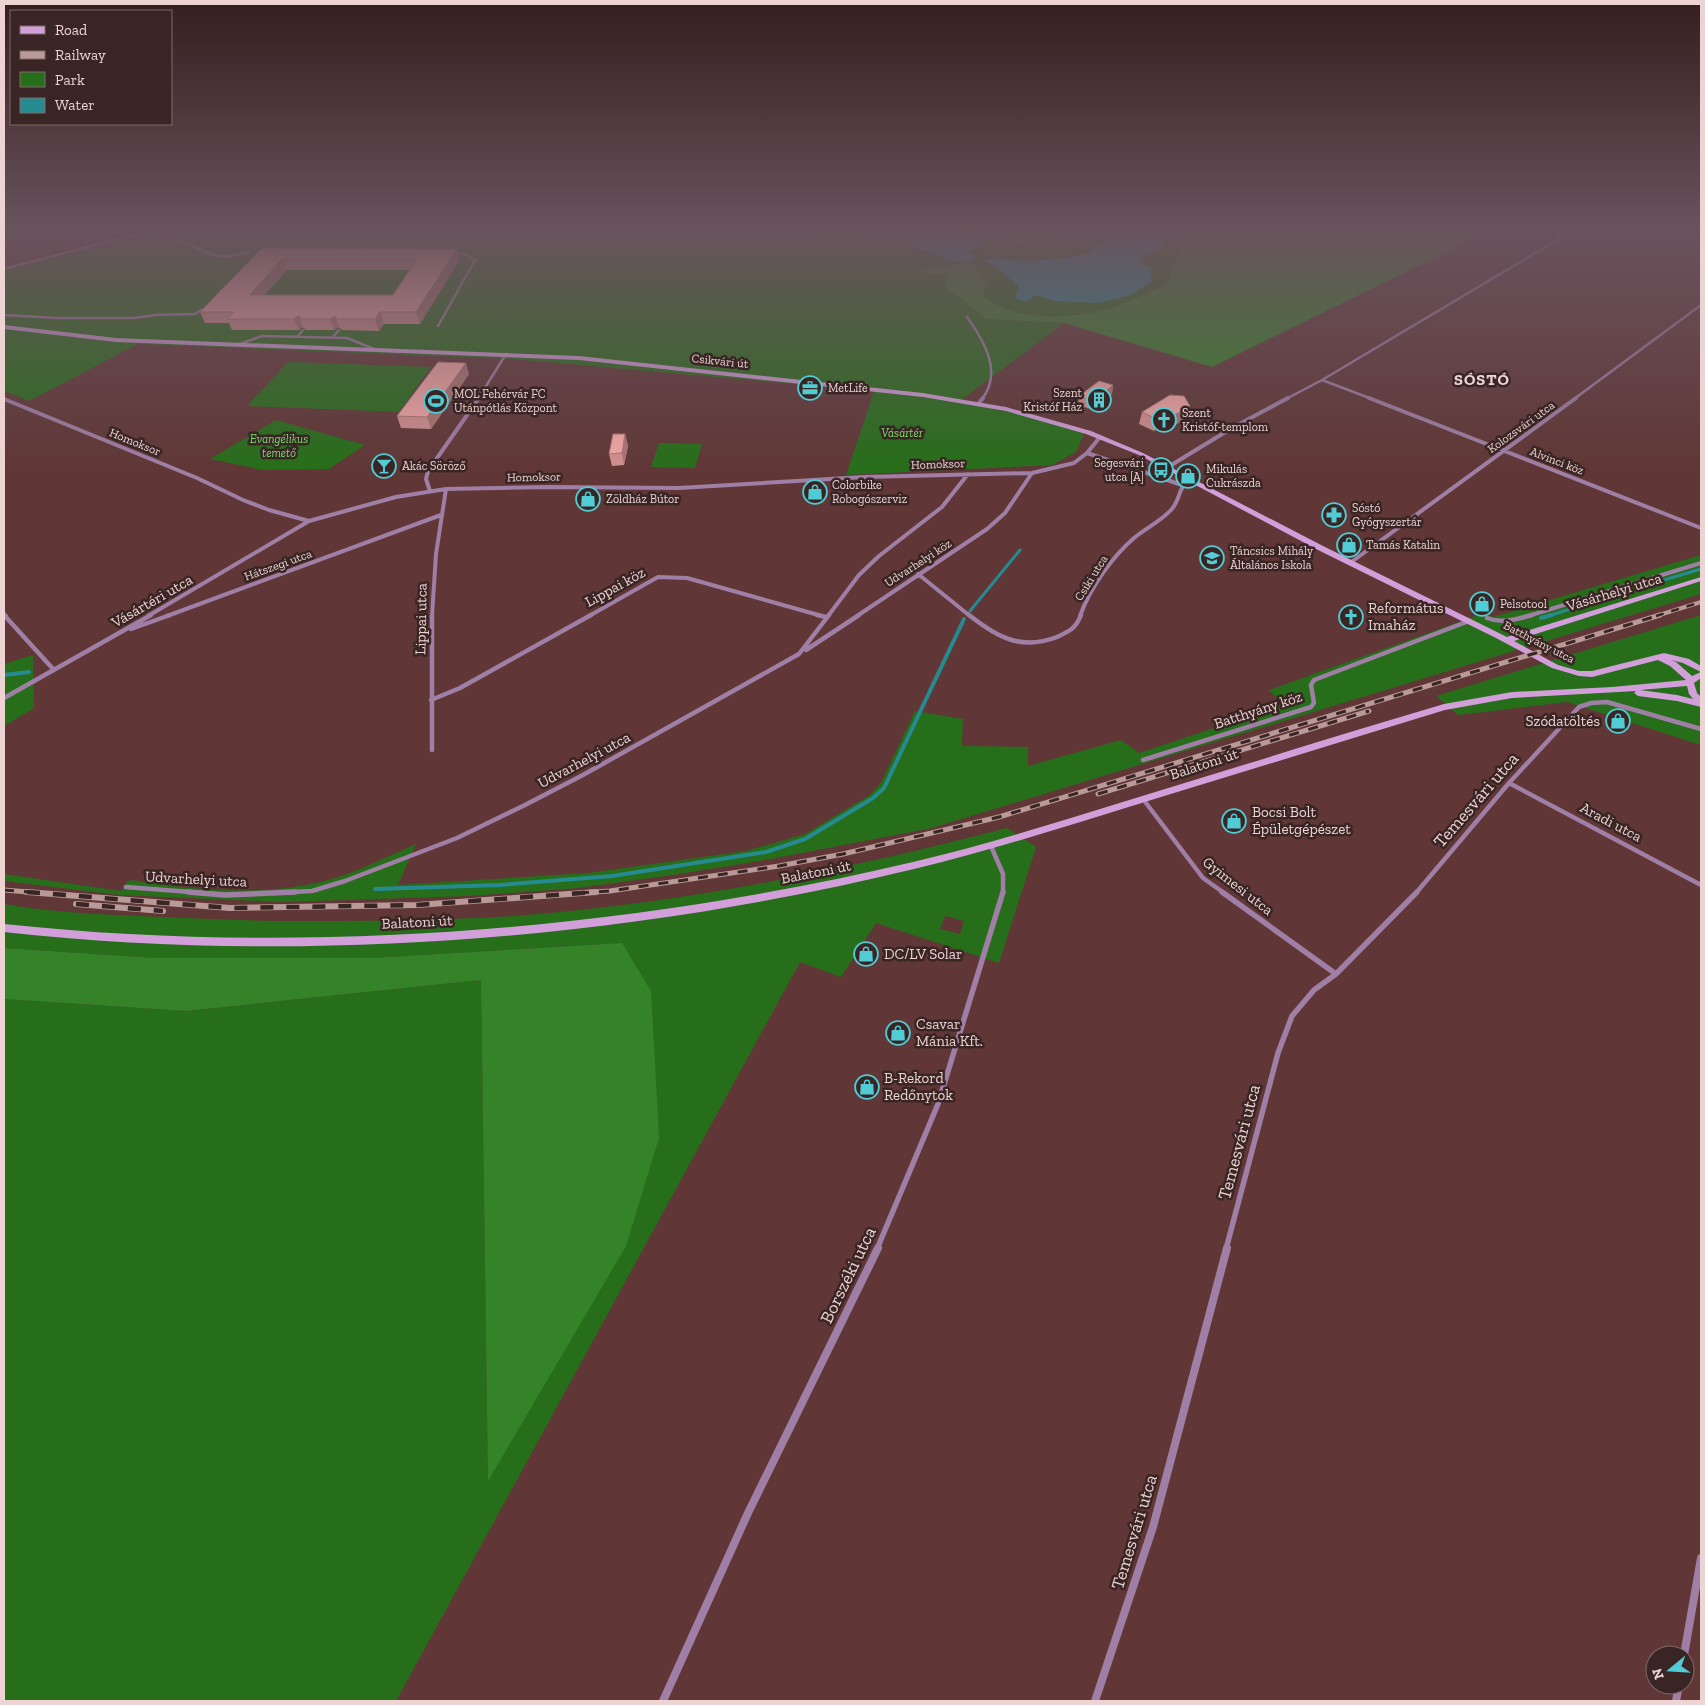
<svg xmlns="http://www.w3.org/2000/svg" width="1705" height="1705" font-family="'Zilla Slab',serif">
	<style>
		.green { fill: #276e1b; fill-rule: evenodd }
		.forest { fill: #358328 }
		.water { fill: #268b91 }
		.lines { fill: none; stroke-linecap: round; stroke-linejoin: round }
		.stream-far1 { stroke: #268b91; stroke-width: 3 }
		.stream { stroke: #268b91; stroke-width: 4 }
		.street-tunnel { stroke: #754e4d; stroke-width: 2.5; stroke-dasharray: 2.5 1; stroke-linecap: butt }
		.street-far4 { stroke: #9f7fa5; stroke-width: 2.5 }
		.street-far3 { stroke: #9f7fa5; stroke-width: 4 }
		.street-far2 { stroke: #9f7fa5; stroke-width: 4.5 }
		.street-far1 { stroke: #9f7fa5; stroke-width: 5.5 }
		.street { stroke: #9f7fa5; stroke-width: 8 }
		.secondary { fill: #d29fdb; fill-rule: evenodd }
		.rail-far2-casing { stroke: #ba9a98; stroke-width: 4 }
		.rail-far1-casing { stroke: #ba9a98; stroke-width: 5 }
		.rail-casing { stroke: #ba9a98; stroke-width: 6 }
		.rail-far2 { stroke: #382524; stroke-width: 2.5; stroke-dasharray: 8; stroke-linecap: butt }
		.rail-far1 { stroke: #382524; stroke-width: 3; stroke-dasharray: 10; stroke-linecap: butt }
		.rail { stroke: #382524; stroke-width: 4.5; stroke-dasharray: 13; stroke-linecap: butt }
		.wall { fill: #d1908f; fill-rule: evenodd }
		.shaded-wall { fill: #aa7674 }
		.building { fill: #f3a8a6; stroke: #aa7674; fill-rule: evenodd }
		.labels { text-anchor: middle; stroke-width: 5; stroke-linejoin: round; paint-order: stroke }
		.far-street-label { font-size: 12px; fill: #edd3d1; stroke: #382524 }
		.far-poi-label { font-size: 12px; fill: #edd3d1; stroke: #382524; text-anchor: start }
		.far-park-label { font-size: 12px; font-style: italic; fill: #7cdf6d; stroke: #382524 }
		.street-label { font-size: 15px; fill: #edd3d1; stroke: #382524 }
		.poi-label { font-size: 15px; fill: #edd3d1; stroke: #382524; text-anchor: start }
		.far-district-label { font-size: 16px; font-weight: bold; letter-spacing: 1px; fill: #edd3d1; stroke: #382524 }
		.near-street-label { font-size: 18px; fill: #edd3d1; stroke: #382524 }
	</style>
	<rect width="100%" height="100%" fill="#603736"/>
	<path class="green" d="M162 230H712L814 236 841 241 864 243 861 235 845 233 850 230 888 231 905 238 915 247 978 255 970 250 982 245 962 236 990 230H1015V233L1005 241 1022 245 1074 230H1194L1175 260 1166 285C1145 293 1123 305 1101 311 1071 318 1010 320 986 299 977 290 971 273 966 262L946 265 927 274 946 275 987 319 1064 323 961 400 1085 431 1076 452 1052 465 846 475 874 391 512 359 138 344 29 401 4 391V271Z
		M288 362 431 367 399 412 247 406Z
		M276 420 365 445 329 469 263 470 210 459Z
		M659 443 702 444 695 468 651 467Z
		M1701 555V594L932 828 771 859 679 874 578 888 469 896 282 902 120 895 4 881V874L121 891 126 883 131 880C194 890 261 897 324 881 356 873 386 857 416 844L398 885 588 873 746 851 805 834 870 795 881 783 915 711 963 719 962 746 1028 747V766L1121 740 1139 753 1283 705 1269 690 1484 613 1493 617Z
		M1701 615V745L1567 702 1458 715 1436 696Z
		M33 655 34 708 4 726V664Z
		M1007 828 1036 847 999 963 876 923 841 977 800 962 396 1701H4V999L186 1011 481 980 488 1480 622 943 372 958H155L4 948V904C49 912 95 914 140 916 186 918 232 920 278 921 356 921 434 921 512 916 679 904 845 870 1007 828ZM945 916 964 921 960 934 940 929Z"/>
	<path class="forest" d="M712 230H834L833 234C845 233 857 231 865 240L864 243 841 241 813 236Z
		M1015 230H1074L1022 245 1004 241 1015 233Z
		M1194 230H1478L1455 248 1212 367 1064 323 987 319 947 288 945 275 927 274 920 271 966 262 972 263 985 283 984 297C1013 320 1065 319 1100 311 1122 306 1145 293 1166 285L1175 260Z
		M622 943 651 991 659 1138 626 1246 488 1481 481 980 186 1011 4 999V948L155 958H372Z"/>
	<path class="water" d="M879 230H990L963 235 981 240 982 245 970 250 974 254 979 255 966 262 951 260 915 247 905 238Z
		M1131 230H1182L1168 234 1161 248 1140 258V263L1150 267 1152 281 1131 295 1097 303 1055 301 1036 295 1026 302 1015 298 1019 286 999 269 985 261 987 259 1028 261 1058 259 1086 254 1096 246Z"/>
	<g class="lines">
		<path class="stream-far1" d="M1654 583 1701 569
			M970 611 1020 550
			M1548 616 1619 594"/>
		<path class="stream" d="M1541 618 1552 615
			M4 675 29 672
			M375 889 500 885 612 876 766 852 805 839 873 798 884 788 964 619"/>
		<path class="street-tunnel" d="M262 248 269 246 276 253"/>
		<path class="street-far4" d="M156 230 210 254 226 257 248 252
			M4 269 153 230
			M4 315 57 318H134L156 315 195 314 208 306
			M967 317C984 341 1003 372 982 399
			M438 326 475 260 463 254 452 253
			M298 336 303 330
			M333 337 339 330
			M237 345 262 336 347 338 374 349
			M1322 380 1372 399
			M478 399 506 354
			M1286 399 1322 380 1574 230
			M1574 399 1701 305"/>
		<path class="street-far3" d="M1369 398 1701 528
			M4 399 197 478 243 500 269 510 309 521 396 497 446 489 548 487 679 488 864 477 1032 473 1074 463 1087 453 1100 437
			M979 403 983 398
			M1087 453 1182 485
			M1168 467 1232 428 1288 398
			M430 491 426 479 428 471 479 398
			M1350 563 1576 398
			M918 574 970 616
			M4 614 6 616
			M148 616 309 521
			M167 616 441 515
			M432 616 436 554 446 489
			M589 616 658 577 687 578 822 616
			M828 616 859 575 879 556 942 507 968 474
			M857 616 987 529 1005 513 1032 473
			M1080 616C1090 588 1112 557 1134 538 1146 528 1161 521 1171 510 1182 498 1176 489 1191 479
			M1528 616 1701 563"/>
		<path class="street-far2" d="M4 615 54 670
			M432 615V750
			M817 615 826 617
			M969 615C997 637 1021 651 1057 637 1070 631 1076 628 1081 615
			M1487 618C1502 624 1517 619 1532 615
			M131 629 170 615
			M806 650 859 615
			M4 698 151 615
			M431 700 460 688 591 615
			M1143 760 1311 707 1314 703 1311 685 1314 680 1469 621
			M1509 783 1701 885
			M1143 799 1203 878 1224 893
			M991 846 1003 874V893
			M126 887 203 893
			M273 893 312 891 345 881 457 838 525 805 583 775 799 654 829 615
			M1416 893 1509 783 1579 707 1591 703 1607 702 1701 729"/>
		<path class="street-far1" d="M188 892 225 895 295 892
			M1222 892 1336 974
			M877 1249 938 1104 1003 892
			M1226 1249 1278 1053 1292 1016 1314 990 1336 974 1417 892"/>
		<path class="street" d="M1684 1655 1701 1558
			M663 1701 748 1513 878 1248
			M1095 1701 1153 1527 1227 1248
			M1676 1701 1679 1685"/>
		<path class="secondary" d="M4 325 116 338 579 356 923 393 1006 407 1091 431 1143 453 1323 546 1507 637 1701 577V581L1514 641 1558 665 1579 671H1592L1664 653 1689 659 1701 666V672L1683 663 1671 660 1676 662 1692 676 1701 672V678L1694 683 1697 693 1701 697V707L1677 701 1638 696 1634 693 1636 691 1512 698 1445 710C1346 740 1247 771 1148 801 1070 825 993 850 914 869 622 940 302 965 4 932V924C303 956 621 931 913 862 985 845 1055 823 1126 801 1232 769 1338 735 1444 704L1512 692 1612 687 1686 680 1670 666 1658 660 1592 677 1579 676 1552 668 1496 638 1318 550 1139 455 1086 434 1006 411 923 397 579 360 116 342 4 329ZM1687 686 1689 694 1693 699 1677 695 1640 690Z"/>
		<g class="rail-far2-casing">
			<path id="rail-far2" d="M1656 616 1701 602"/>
		</g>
		<g class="rail-far1-casing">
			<path id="rail-far1" d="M1098 794 1369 711
				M4 890 41 893
				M579 893 610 891 779 866 843 854 999 817 1660 615"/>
		</g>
		<g class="rail-casing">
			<path id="rail" d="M27 892 230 908 417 905 596 892
				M76 904 163 911"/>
		</g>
		<use href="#rail-far2" class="rail-far2"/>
		<use href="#rail-far1" class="rail-far1"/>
		<use href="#rail" class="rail"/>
	</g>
	<path class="wall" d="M260 250 460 259 420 324H384L379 331 342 330 339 327 334 330H306L303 327 299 330H232L229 323H205L200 312ZM287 270H410L393 295H264Z
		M469 374 431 429 401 428 397 416Z
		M1113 385 1112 394 1093 410 1078 405 1079 396Z
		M1142 412 1186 418 1166 431 1159 428 1154 431 1139 424Z
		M625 434 628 446 624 465 612 466 609 454Z"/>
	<path class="shaded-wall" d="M457 249 460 259 420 324 416 312Z
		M282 259 287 270 255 306 250 295Z
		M380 312 384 324 379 331 375 319Z
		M299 316 303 327 299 330 294 319Z
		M335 316 339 327 334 330 330 319Z
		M466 363 469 374 431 429 427 417Z
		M1113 385 1112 394 1093 410 1094 401Z
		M1190 406 1186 418 1166 431 1168 419Z
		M1162 416 1159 428 1154 431 1157 419Z
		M625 434 628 446 624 465 622 453Z"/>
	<path class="building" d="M265 248 457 249 416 312H380L375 319H338L335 316 330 319H302L299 316 294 319H227L234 312H200L260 250ZM282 259H417L393 295H250Z
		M438 362 466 363 427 417 397 416Z
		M1099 381 1113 385 1094 401 1079 396Z
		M1170 395 1184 396 1190 406 1168 419 1162 416 1157 419 1142 412Z
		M613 434H625L622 453 609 454Z"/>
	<linearGradient id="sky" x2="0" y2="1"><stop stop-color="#351e1e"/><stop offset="0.49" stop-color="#69535d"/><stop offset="1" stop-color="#69535d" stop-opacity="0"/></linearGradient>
	<rect width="1705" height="469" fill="url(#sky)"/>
	<defs>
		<g id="office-ring" transform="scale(1.25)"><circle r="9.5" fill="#382524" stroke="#51ccd4" stroke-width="1.5"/><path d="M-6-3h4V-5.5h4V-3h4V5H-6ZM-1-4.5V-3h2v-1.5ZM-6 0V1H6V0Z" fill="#51ccd4"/></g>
		<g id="building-ring" transform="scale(1.25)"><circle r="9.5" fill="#382524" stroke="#51ccd4" stroke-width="1.5"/><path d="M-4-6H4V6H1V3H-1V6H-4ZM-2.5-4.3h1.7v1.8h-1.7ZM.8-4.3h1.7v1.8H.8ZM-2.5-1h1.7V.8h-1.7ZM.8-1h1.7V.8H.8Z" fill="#51ccd4"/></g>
		<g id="stadium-ring" transform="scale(1.25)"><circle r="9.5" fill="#382524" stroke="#51ccd4" stroke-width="1.5"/><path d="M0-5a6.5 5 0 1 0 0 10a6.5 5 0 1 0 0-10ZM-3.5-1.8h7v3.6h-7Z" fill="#51ccd4"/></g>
		<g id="church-ring" transform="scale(1.25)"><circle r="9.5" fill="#382524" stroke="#51ccd4" stroke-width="1.5"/><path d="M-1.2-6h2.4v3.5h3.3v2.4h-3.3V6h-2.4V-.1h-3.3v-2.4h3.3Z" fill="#51ccd4"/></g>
		<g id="bar-ring" transform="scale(1.25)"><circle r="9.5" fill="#382524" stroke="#51ccd4" stroke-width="1.5"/><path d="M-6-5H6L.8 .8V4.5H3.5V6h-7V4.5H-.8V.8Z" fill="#51ccd4"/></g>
		<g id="bus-ring" transform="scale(1.25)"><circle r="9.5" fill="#382524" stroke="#51ccd4" stroke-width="1.5"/><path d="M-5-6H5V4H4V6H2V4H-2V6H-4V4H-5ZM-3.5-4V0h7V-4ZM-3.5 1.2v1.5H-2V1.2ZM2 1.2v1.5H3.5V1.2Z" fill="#51ccd4"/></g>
		<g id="shop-ring" transform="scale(1.25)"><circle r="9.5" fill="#382524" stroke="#51ccd4" stroke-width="1.5"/><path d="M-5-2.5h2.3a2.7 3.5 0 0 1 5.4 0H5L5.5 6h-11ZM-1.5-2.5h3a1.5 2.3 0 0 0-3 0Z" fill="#51ccd4"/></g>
		<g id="pharmacy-ring" transform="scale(1.25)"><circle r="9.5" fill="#382524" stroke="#51ccd4" stroke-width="1.5"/><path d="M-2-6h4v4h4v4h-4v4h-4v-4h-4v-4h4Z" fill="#51ccd4"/></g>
		<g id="school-ring" transform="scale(1.25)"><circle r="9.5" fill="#382524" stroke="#51ccd4" stroke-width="1.5"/><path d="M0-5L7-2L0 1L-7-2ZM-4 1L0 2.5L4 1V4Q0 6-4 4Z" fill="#51ccd4"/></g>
	</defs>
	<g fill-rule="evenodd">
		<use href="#office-ring" x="810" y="388"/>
		<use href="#building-ring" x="1099" y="400"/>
		<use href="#stadium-ring" x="436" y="401"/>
		<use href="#church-ring" x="1164" y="420"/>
		<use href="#bar-ring" x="384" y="466"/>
		<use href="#bus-ring" x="1161" y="470"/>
		<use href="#shop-ring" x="1188" y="476"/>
		<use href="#shop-ring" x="815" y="492"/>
		<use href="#shop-ring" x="588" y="499"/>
		<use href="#pharmacy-ring" x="1334" y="515"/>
		<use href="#shop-ring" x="1349" y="545"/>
		<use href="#school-ring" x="1212" y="558"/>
		<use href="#shop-ring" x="1482" y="604"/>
		<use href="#church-ring" x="1351" y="617"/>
		<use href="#shop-ring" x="1618" y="721"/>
		<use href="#shop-ring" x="1234" y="821"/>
		<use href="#shop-ring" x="866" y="954"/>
		<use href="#shop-ring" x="898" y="1033"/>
		<use href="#shop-ring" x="867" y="1087"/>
	</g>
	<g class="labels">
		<g class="far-street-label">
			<text transform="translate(720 361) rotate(6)" y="4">Csikvári út</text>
			<text transform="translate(1521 427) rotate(-36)" y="4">Kolozsvári utca</text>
			<text transform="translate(135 442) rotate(22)" y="4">Homoksor</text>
			<text transform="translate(1557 461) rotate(21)" y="4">Alvinci köz</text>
			<text transform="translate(938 464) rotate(-2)" y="4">Homoksor</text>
			<text transform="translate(534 477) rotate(-1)" y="4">Homoksor</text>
			<text transform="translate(918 563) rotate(-33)" y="4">Udvarhelyi köz</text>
			<text transform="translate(278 565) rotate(-20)" y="4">Hátszegi utca</text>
			<text transform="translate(1091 578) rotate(-58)" y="4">Csiki utca</text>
			<text transform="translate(1539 642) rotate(27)" y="4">Batthyány utca</text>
		</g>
		<g class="far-poi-label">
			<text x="828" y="392">MetLife</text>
			<text x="1082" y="397" text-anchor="end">Szent<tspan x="1082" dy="14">Kristóf Ház</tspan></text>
			<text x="454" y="398">MOL Fehérvár FC<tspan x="454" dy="14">Utánpótlás Központ</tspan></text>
			<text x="1182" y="417">Szent<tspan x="1182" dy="14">Kristóf-templom</tspan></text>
			<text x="1144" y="467" text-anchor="end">Segesvári<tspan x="1144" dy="14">utca [A]</tspan></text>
			<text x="402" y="470">Akác Söröző</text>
			<text x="1206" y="473">Mikulás<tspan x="1206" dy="14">Cukrászda</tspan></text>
			<text x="832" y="489">Colorbike<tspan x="832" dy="14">Robogószerviz</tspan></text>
			<text x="606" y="503">Zöldház Bútor</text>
			<text x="1352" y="512">Sóstó<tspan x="1352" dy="14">Gyógyszertár</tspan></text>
			<text x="1366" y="549">Tamás Katalin</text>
			<text x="1230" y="555">Táncsics Mihály<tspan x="1230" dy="14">Általános Iskola</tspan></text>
			<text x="1500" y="608">Pelsotool</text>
		</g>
		<g class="far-park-label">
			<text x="902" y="437">Vásártér</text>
			<text x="279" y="443">Evangélikus<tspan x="279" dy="14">temető</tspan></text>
		</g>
		<g class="street-label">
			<text transform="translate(615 587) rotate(-29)" y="5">Lippai köz</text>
			<text transform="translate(1614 592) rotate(-17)" y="5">Vásárhelyi utca</text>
			<text transform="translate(152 601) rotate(-30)" y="5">Vásártéri utca</text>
			<text transform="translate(421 619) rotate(-89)" y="5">Lippai utca</text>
			<text transform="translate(1258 710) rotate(-18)" y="5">Batthyány köz</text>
			<text transform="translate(584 760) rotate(-28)" y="5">Udvarhelyi utca</text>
			<text transform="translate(1204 764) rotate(-18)" y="5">Balatoni út</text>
			<text transform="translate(1611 822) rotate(28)" y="5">Aradi utca</text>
			<text transform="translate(816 872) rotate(-11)" y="5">Balatoni út</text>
			<text transform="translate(196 879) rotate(3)" y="5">Udvarhelyi utca</text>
			<text transform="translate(1238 886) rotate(38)" y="5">Gyimesi utca</text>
			<text transform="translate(417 922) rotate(-3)" y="5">Balatoni út</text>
		</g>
		<g class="poi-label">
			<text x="1368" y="613">Református<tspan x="1368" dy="17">Imaház</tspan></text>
			<text x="1600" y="726" text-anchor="end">Szódatöltés</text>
			<text x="1252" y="817">Bocsi Bolt<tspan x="1252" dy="17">Épületgépészet</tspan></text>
			<text x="884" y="959">DC/LV Solar</text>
			<text x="916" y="1029">Csavar<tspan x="916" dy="17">Mánia Kft.</tspan></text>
			<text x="884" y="1083">B-Rekord<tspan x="884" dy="17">Redőnytok</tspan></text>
		</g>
		<g class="far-district-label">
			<text x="1482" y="385">SÓSTÓ</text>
		</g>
		<g class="near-street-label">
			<text transform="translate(1476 800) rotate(-49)" y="6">Temesvári utca</text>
			<text transform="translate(1239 1142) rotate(-75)" y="6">Temesvári utca</text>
			<text transform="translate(848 1275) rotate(-64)" y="6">Borszéki utca</text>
			<text transform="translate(1134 1532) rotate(-73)" y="6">Temesvári utca</text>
		</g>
	</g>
	<rect width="1705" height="1705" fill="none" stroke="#edd3d1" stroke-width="10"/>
	<rect x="10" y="10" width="162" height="115" fill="#382524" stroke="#806b69"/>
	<rect x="20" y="26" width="25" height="8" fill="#d29fdb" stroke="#806b69"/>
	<text x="55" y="35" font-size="15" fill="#edd3d1">Road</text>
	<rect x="20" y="51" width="25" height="8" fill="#ba9a98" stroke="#806b69"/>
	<text x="55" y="60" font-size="15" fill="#edd3d1">Railway</text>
	<rect x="20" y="72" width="25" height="15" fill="#276e1b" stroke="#806b69"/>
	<text x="55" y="85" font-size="15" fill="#edd3d1">Park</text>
	<rect x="20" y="98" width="25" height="15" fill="#268b91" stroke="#806b69"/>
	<text x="55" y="110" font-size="15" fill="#edd3d1">Water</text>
	<g transform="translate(1670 1670) rotate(252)"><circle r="24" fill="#382524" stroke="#806b69"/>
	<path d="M0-4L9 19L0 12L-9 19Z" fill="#51ccd4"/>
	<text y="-8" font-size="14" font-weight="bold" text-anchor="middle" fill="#edd3d1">N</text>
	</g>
</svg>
